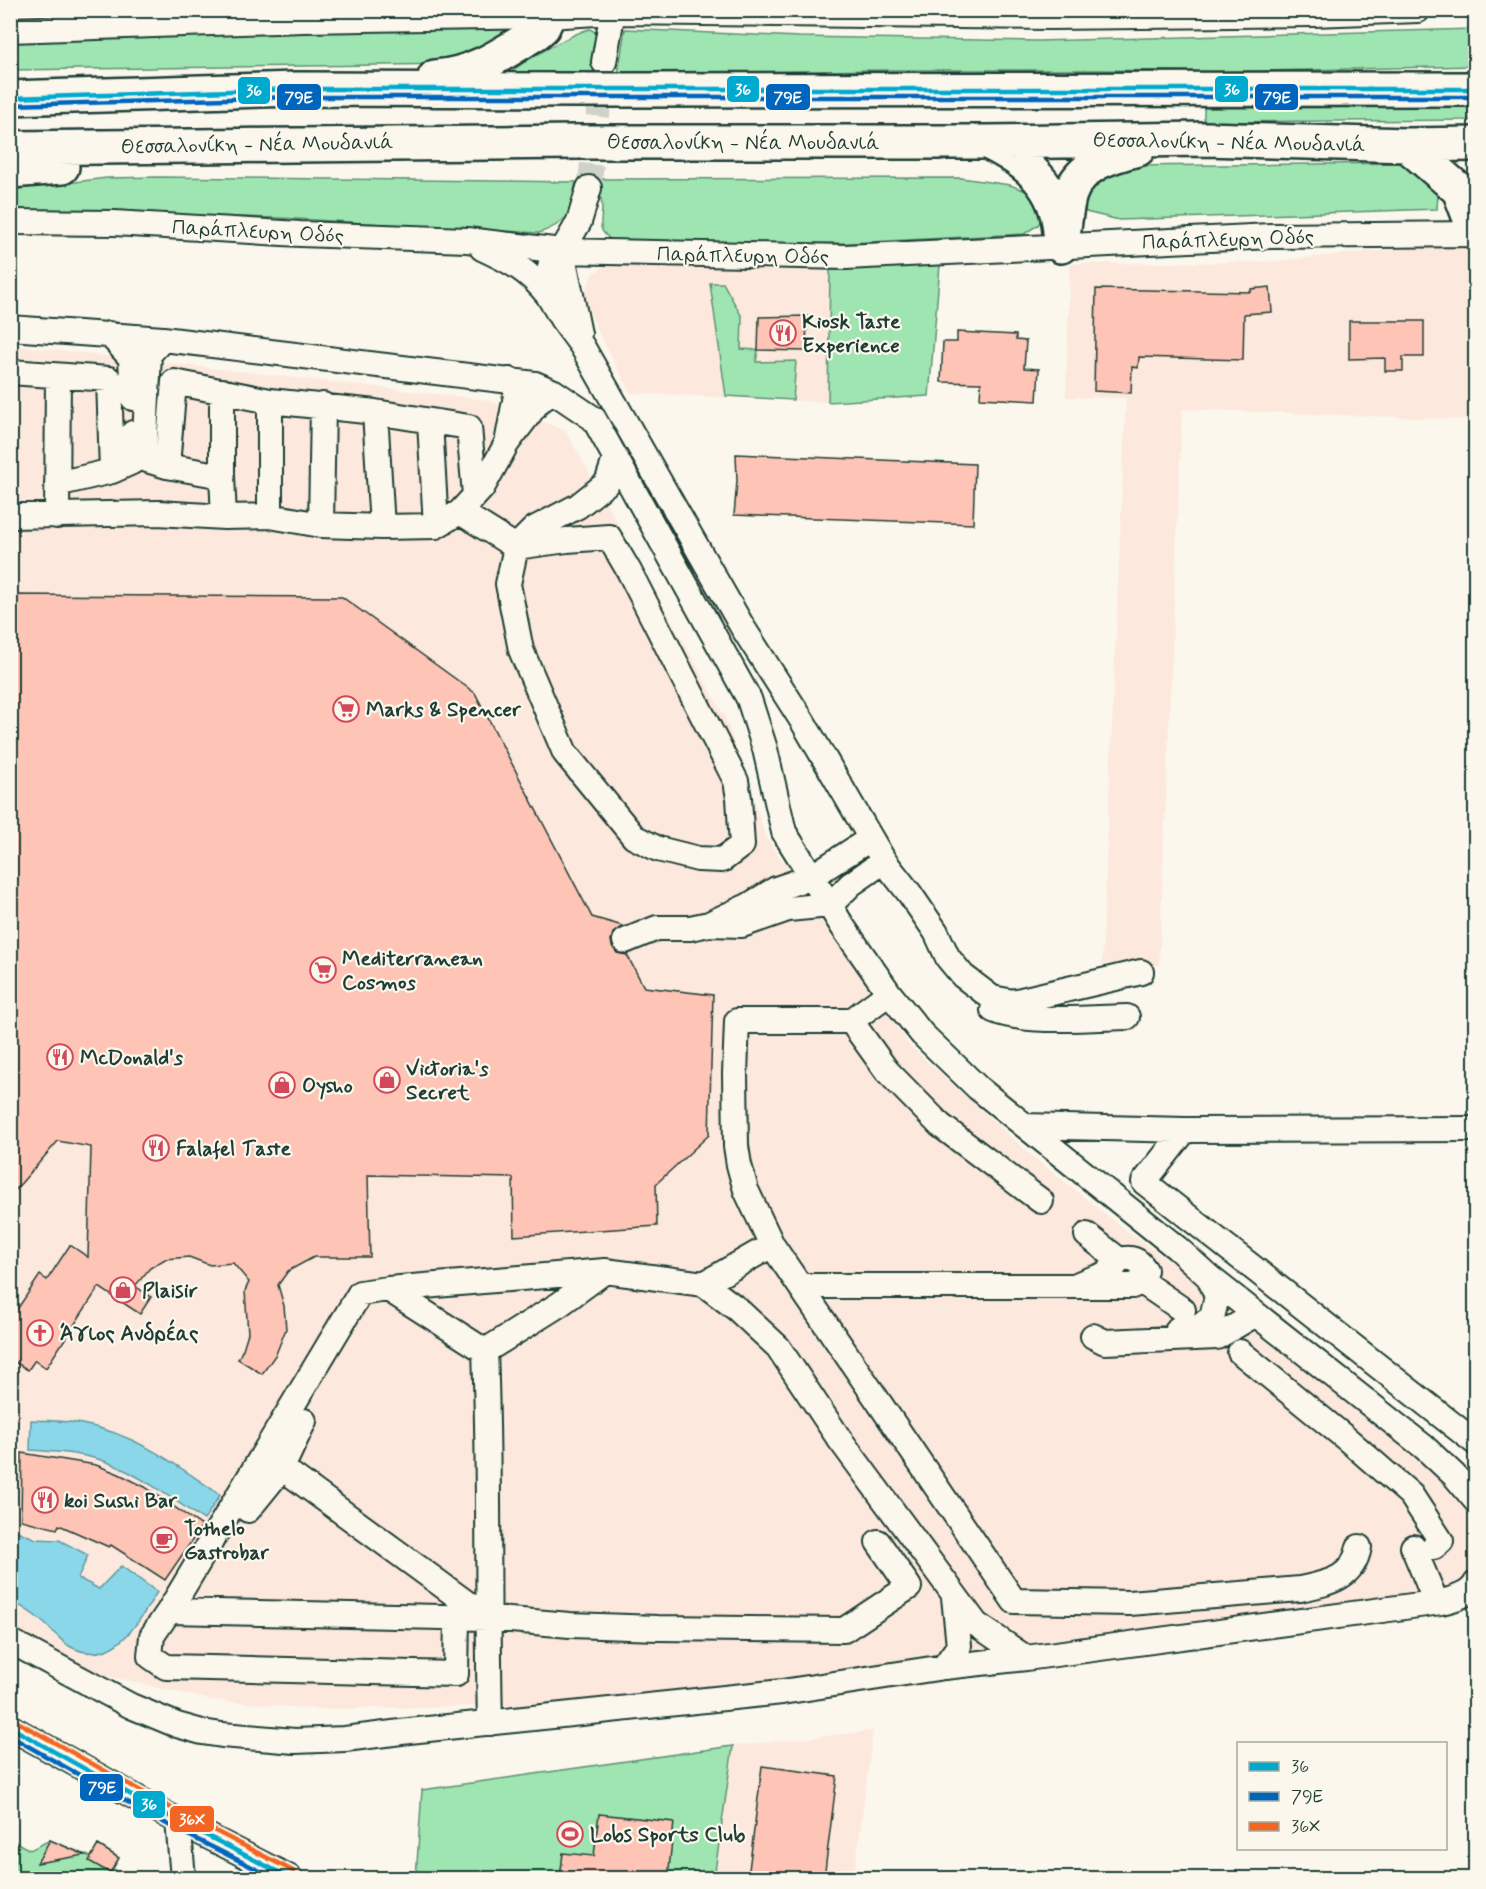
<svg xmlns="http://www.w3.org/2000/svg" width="1486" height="1889" font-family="Mynerve,sans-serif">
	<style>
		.built { fill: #fce8dc }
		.green { fill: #9fe5b2; stroke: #5f9173; stroke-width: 1.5 }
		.water { fill: #8ad7e9; stroke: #5f99a1; stroke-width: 1.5 }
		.building { fill: #fec4b5; stroke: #1f3d34; stroke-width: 1.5 }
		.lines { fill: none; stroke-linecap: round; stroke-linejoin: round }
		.minor-tunnel { stroke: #cfd2c7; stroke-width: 24; stroke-dasharray: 24 12; stroke-linecap: butt }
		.minor-casing { stroke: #1f3d34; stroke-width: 28 }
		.highway-casing { stroke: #1f3d34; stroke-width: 38 }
		.minor { stroke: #fbf7ec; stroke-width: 24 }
		.highway { stroke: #fbf7ec; stroke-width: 33 }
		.highway-bridge-casing { stroke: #1f3d34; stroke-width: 38; stroke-linecap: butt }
		.highway-bridge { stroke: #fbf7ec; stroke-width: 33 }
		.bus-1-casing { stroke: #fbf7ec; stroke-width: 9 }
		.bus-2-casing { stroke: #fbf7ec; stroke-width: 9 }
		.bus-3-casing { stroke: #fbf7ec; stroke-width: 9 }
		.bus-1 { stroke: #00a9ce; stroke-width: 4.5 }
		.bus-2 { stroke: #0065bd; stroke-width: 4.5 }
		.bus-3 { stroke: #f26522; stroke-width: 4.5 }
		.labels { text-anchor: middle; stroke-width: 4.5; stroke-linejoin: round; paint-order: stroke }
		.street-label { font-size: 21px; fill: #1f3d34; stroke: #fbf7ec }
		.poi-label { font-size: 21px; font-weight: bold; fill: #1f3d34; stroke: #fbf7ec; text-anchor: start }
		.line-badge { stroke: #fbf7ec; stroke-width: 2 }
		.badge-label { font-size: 16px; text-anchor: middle; font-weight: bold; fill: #fff }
	</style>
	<rect width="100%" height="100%" fill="#fbf7ec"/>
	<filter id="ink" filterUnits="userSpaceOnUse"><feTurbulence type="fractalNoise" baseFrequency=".0167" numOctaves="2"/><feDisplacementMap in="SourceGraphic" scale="12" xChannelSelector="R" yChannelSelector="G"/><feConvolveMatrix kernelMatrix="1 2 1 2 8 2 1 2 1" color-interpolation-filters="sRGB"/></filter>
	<g filter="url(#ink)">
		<path class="built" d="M1475 241V420L1182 409 1159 965 1102 964 1126 398 1066 397 1070 264 1266 262Z
			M612 262 830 270 828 402 631 393 600 335 583 297 593 274Z
			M11 345 487 400 566 431 725 717 766 837 909 1045 1032 1156 1123 1228 1456 1465 1475 1486V1597L1114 1656 823 1700 317 1709 211 1700 104 1675 76 1664 11 1627Z
			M873 1731 854 1878H714L733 1746Z"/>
		<path class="green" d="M524 26 457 64 11 70 10 40Z
			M590 29 595 32 599 42 596 80 508 75C517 64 575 32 590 29Z
			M625 29 799 37 1038 41 1475 29V66L1218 72 1102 70H883L618 74Z
			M1475 107V120L1204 122V108Z
			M1415 163 1439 180 1437 209 1119 220 1086 212 1079 193 1122 166Z
			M159 177 576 182C569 214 572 221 539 233L280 218 11 211 10 190 107 178Z
			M961 178 1010 185 1037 195 1046 210 1038 225 1024 234 849 243 721 245 615 243C595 228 602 228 602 206 602 196 598 188 593 179Z
			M940 265 929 396 828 402 830 270Z
			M710 283H723L742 317 741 349 758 350 756 362 796 361 793 400 726 396Z
			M733 1746 714 1878H416L422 1790Z
			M10 1839 30 1850 50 1840 91 1857 98 1845 119 1858 113 1868 126 1878H11Z"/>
		<path class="water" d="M31 1420C48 1421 65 1420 82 1424 134 1433 177 1465 220 1495L204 1520C174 1500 144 1478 112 1464 86 1453 57 1452 30 1450Z
			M17 1531 36 1539 59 1540 88 1555 78 1578 99 1589 121 1566 157 1592C138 1623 113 1670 69 1646 60 1640 53 1631 45 1624 35 1614 22 1607 11 1600V1536Z"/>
		<path class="building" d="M1270 287 1272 312 1244 314 1243 360 1139 357 1138 368 1132 367 1131 393 1094 391 1096 289 1251 292V289Z
			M807 316 806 351 758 350 759 317Z
			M1349 321H1424V357H1403V371H1385V358L1349 359Z
			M957 332 1016 335V340L1026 341 1024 368 1039 369 1037 401 980 398 981 383 941 382 943 342H957Z
			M736 454 975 464 973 524 734 515 737 481Z
			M10 595 342 597 475 693 592 917 623 926 613 933 611 940 612 946 617 953 627 955 644 987 713 995 709 1135 656 1184 657 1226 514 1236 513 1178 368 1175 370 1257H314L288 1271 278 1285 284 1306 286 1329 276 1354 262 1374 238 1359 243 1349 248 1333 245 1291 249 1282 233 1263 210 1265 189 1257 165 1259 150 1268 135 1286 151 1297 140 1314 99 1287 46 1368 35 1360 28 1370 10 1359V1320L40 1275 47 1280 70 1245 88 1257 91 1147 58 1141 10 1196Z
			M22 1453 96 1465 119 1474 145 1487 202 1526 165 1580 111 1545 109 1547 59 1525 57 1529 21 1520Z
			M762 1766 837 1776 824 1878H748Z
			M599 1814 674 1822 668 1878H560L563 1853 594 1856Z
			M50 1840 85 1855 37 1863Z
			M98 1845 119 1858 110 1873 89 1861Z"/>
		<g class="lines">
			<path class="minor-tunnel" d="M589 188 603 73"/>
			<g class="minor-casing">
				<path id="minor" d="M10 30 303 20 548 16 613 12 1050 17 1314 14 1418 10
					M604 62 613 10
					M589 188 579 222 562 251 551 262 548 279V295L562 319 582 346 743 628 803 722 884 861 910 894 936 932 948 958 963 976 992 998 1013 1002 1141 972
					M10 222 114 223 300 234 467 240 562 251 846 257 1271 236 1476 234
					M482 248C510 261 528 270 548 295
					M562 251 579 334
					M10 328 163 339 535 384 554 392 594 419 749 699 765 749 784 832 843 927 889 993 922 1034 978 1088 1177 1248 1209 1277 1424 1447 1454 1475 1476 1501
					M109 334 131 358 133 398
					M163 339 149 354 144 459 167 466 174 382 270 401 375 412 469 427 475 495
					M10 372 109 379 112 471 132 462 133 433
					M375 412 382 527
					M430 422 436 526
					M508 438 517 390 509 380
					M167 466 222 476V391
					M222 476 224 517
					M57 484 112 471
					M460 512 516 547 567 540 609 537 629 571 736 781 739 798 742 845 722 860 698 859 658 849 634 837 565 753 521 650 508 584 516 547 534 529 578 506 607 483 615 459
					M10 516 158 513 224 517 270 516 321 525 382 527 436 526 460 512 482 488 507 443 539 401 554 392
					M57 516 58 376
					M270 516V401
					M321 525 323 405
					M870 839 811 877 776 889 748 906 709 924 742 925 788 909 830 905 851 884 884 861
					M625 941 657 928H690L709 924
					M889 993 851 1021 887 1071 940 1125 1041 1201
					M993 1010C1025 1024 1091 1018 1127 1017
					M851 1021H737L735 1074 736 1146 739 1165 746 1190 772 1245 1014 1601 1130 1603 1300 1589C1327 1583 1353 1580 1359 1547
					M1025 1126 1185 1130 1476 1129
					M1185 1130 1144 1182 1476 1443
					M1087 1235 1119 1260
					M1142 1282 1183 1310
					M704 1284 772 1245
					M802 1286H1132L1142 1282 1145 1270C1138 1259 1131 1257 1119 1260 1107 1280 1092 1276 1075 1286
					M388 1289 605 1271
					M1178 1329 1195 1328 1212 1318 1217 1296 1209 1277
					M1093 1336 1105 1342 1217 1337 1256 1314
					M485 1351 388 1289 360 1293 169 1611 487 1618 570 1625 658 1628 844 1630 909 1587 878 1542
					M485 1351 560 1304 605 1271 704 1284 737 1309 778 1347 838 1437 976 1624 1026 1658
					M485 1351C490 1474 487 1599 490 1723
					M1240 1352 1348 1440 1411 1495 1441 1541 1434 1547
					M282 1468 487 1618
					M248 1510 282 1468 304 1421
					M1413 1547 1436 1602
					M169 1611 152 1636 150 1656 166 1667 456 1674 457 1617
					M10 1641 131 1706 177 1725 202 1732 222 1735 295 1741 345 1739 409 1731 782 1692 944 1667 1026 1658 1441 1602C1454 1599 1470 1595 1476 1583
					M944 1667 959 1646 954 1597
					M10 1727 178 1821 290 1878
					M178 1821 183 1878"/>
			</g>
			<g class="highway-casing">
				<path id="highway" d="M435 77C474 75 505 52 536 33L543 27 548 16
					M620 90 1476 89
					M10 98 296 89 586 90
					M616 142H987L1206 139 1407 145 1476 144
					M987 142C1027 161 1057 186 1060 232
					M1407 145 1459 190 1476 234
					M10 148 578 142
					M10 171 62 167
					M1061 246C1065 230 1065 209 1070 194 1081 164 1110 156 1138 149"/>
			</g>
			<use href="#minor" class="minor"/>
			<use href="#highway" class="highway"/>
			<g class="highway-bridge-casing">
				<path id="highway-bridge" d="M586 90H620
					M578 142H616"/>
			</g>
			<use href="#highway-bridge" class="highway-bridge"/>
			<g class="bus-1-casing">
				<path id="bus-1" d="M10 98 296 89H1476
					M10 1727 178 1821 290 1878"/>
			</g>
			<g class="bus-2-casing">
				<path id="bus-2" d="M10 105 296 97H1476
					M10 1736 174 1828 274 1878"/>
			</g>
			<g class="bus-3-casing">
				<path id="bus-3" d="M14 1720 182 1814 293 1871"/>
			</g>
			<use href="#bus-1" class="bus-1"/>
			<use href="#bus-2" class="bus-2"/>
			<use href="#bus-3" class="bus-3"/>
		</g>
	</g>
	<defs>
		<g id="restaurant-ring" transform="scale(1.35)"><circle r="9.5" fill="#fbf7ec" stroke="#d1495b" stroke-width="1.5"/><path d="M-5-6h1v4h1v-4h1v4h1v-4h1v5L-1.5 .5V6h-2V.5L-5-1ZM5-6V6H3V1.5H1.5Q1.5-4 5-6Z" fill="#d1495b"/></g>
		<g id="supermarket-ring" transform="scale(1.35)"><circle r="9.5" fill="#fbf7ec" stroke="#d1495b" stroke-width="1.5"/><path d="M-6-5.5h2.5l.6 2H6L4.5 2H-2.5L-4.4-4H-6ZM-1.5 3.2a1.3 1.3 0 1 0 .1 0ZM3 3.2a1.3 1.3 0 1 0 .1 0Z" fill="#d1495b"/></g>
		<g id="shop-ring" transform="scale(1.35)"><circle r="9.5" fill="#fbf7ec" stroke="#d1495b" stroke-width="1.5"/><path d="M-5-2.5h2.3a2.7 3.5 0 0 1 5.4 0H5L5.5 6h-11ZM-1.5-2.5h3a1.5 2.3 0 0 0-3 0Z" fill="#d1495b"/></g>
		<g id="church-ring" transform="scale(1.35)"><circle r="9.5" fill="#fbf7ec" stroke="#d1495b" stroke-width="1.5"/><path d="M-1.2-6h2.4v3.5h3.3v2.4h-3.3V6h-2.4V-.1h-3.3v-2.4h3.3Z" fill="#d1495b"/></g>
		<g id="cafe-ring" transform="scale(1.35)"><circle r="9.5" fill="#fbf7ec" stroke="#d1495b" stroke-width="1.5"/><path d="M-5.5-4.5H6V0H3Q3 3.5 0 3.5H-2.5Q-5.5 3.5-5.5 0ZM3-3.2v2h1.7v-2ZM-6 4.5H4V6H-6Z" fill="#d1495b"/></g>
		<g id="stadium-ring" transform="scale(1.35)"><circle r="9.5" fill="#fbf7ec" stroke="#d1495b" stroke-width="1.5"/><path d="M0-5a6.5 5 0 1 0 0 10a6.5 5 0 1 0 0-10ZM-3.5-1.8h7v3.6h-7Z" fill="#d1495b"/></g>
	</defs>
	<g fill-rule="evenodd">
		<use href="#restaurant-ring" x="783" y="333"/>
		<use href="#supermarket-ring" x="346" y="709"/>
		<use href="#supermarket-ring" x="323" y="970"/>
		<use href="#restaurant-ring" x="60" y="1057"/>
		<use href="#shop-ring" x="387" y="1080"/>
		<use href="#shop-ring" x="282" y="1085"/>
		<use href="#restaurant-ring" x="156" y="1148"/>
		<use href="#shop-ring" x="123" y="1290"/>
		<use href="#church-ring" x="40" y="1333"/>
		<use href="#restaurant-ring" x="45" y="1500"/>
		<use href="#cafe-ring" x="164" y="1540"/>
		<use href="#stadium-ring" x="570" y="1834"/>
	</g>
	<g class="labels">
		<g class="street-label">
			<text x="743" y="149">Θεσσαλονίκη - Νέα Μουδανιά</text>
			<text transform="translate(1229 142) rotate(1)" y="7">Θεσσαλονίκη - Νέα Μουδανιά</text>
			<text transform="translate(257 144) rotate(-1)" y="7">Θεσσαλονίκη - Νέα Μουδανιά</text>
			<text transform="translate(258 231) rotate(3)" y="7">Παράπλευρη Οδός</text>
			<text transform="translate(1228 239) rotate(-2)" y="7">Παράπλευρη Οδός</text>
			<text transform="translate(743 255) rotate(1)" y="7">Παράπλευρη Οδός</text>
		</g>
		<g class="poi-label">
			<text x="802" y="328">Kiosk Taste<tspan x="802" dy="24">Experience</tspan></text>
			<text x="366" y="716">Marks &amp; Spencer</text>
			<text x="342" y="965">Mediterranean<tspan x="342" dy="24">Cosmos</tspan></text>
			<text x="80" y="1064">McDonald's</text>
			<text x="406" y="1075">Victoria's<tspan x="406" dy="24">Secret</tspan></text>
			<text x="302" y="1092">Oysho</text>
			<text x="176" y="1155">Falafel Taste</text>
			<text x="142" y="1297">Plaisir</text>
			<text x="60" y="1340">Άγιος Ανδρέας</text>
			<text x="64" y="1507">koi Sushi Bar</text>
			<text x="184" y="1535">Tothelo<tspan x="184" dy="24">Gastrobar</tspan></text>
			<text x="590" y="1841">Lobs Sports Club</text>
		</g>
	</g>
	<g class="line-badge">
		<rect x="726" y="75" width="34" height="28" rx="6" fill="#00a9ce"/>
		<rect x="1214" y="75" width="35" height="28" rx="6" fill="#00a9ce"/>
		<rect x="237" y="76" width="34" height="29" rx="6" fill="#00a9ce"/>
		<rect x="276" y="83" width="46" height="28" rx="6" fill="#0065bd"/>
		<rect x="765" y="83" width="46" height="28" rx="6" fill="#0065bd"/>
		<rect x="1254" y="83" width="45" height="28" rx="6" fill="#0065bd"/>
		<rect x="79" y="1773" width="45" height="29" rx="6" fill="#0065bd"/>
		<rect x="132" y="1790" width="34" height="29" rx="6" fill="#00a9ce"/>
		<rect x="169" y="1805" width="46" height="28" rx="6" fill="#f26522"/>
	</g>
	<g class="badge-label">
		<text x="743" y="95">36</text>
		<text x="1232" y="95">36</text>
		<text x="254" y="96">36</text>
		<text x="299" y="103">79Ε</text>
		<text x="788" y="103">79Ε</text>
		<text x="1277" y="103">79Ε</text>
		<text x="102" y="1793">79Ε</text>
		<text x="149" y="1810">36</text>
		<text x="192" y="1825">36Χ</text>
	</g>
	<rect width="1486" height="1889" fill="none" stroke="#fbf7ec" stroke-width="36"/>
	<rect x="18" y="18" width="1450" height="1853" fill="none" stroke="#1f3d34" stroke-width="2" filter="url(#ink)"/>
	<rect x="1237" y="1742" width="210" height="108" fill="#fbf7ec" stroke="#a3ada2" stroke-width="1.5"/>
	<rect x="1249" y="1762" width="30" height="9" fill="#00a9ce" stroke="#a3ada2" stroke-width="1.5"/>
	<text x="1291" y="1772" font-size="18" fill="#1f3d34">36</text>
	<rect x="1249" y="1792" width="30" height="9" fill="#0065bd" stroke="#a3ada2" stroke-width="1.5"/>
	<text x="1291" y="1802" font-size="18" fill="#1f3d34">79Ε</text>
	<rect x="1249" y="1822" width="30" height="9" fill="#f26522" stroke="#a3ada2" stroke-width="1.5"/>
	<text x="1291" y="1832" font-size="18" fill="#1f3d34">36Χ</text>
</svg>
